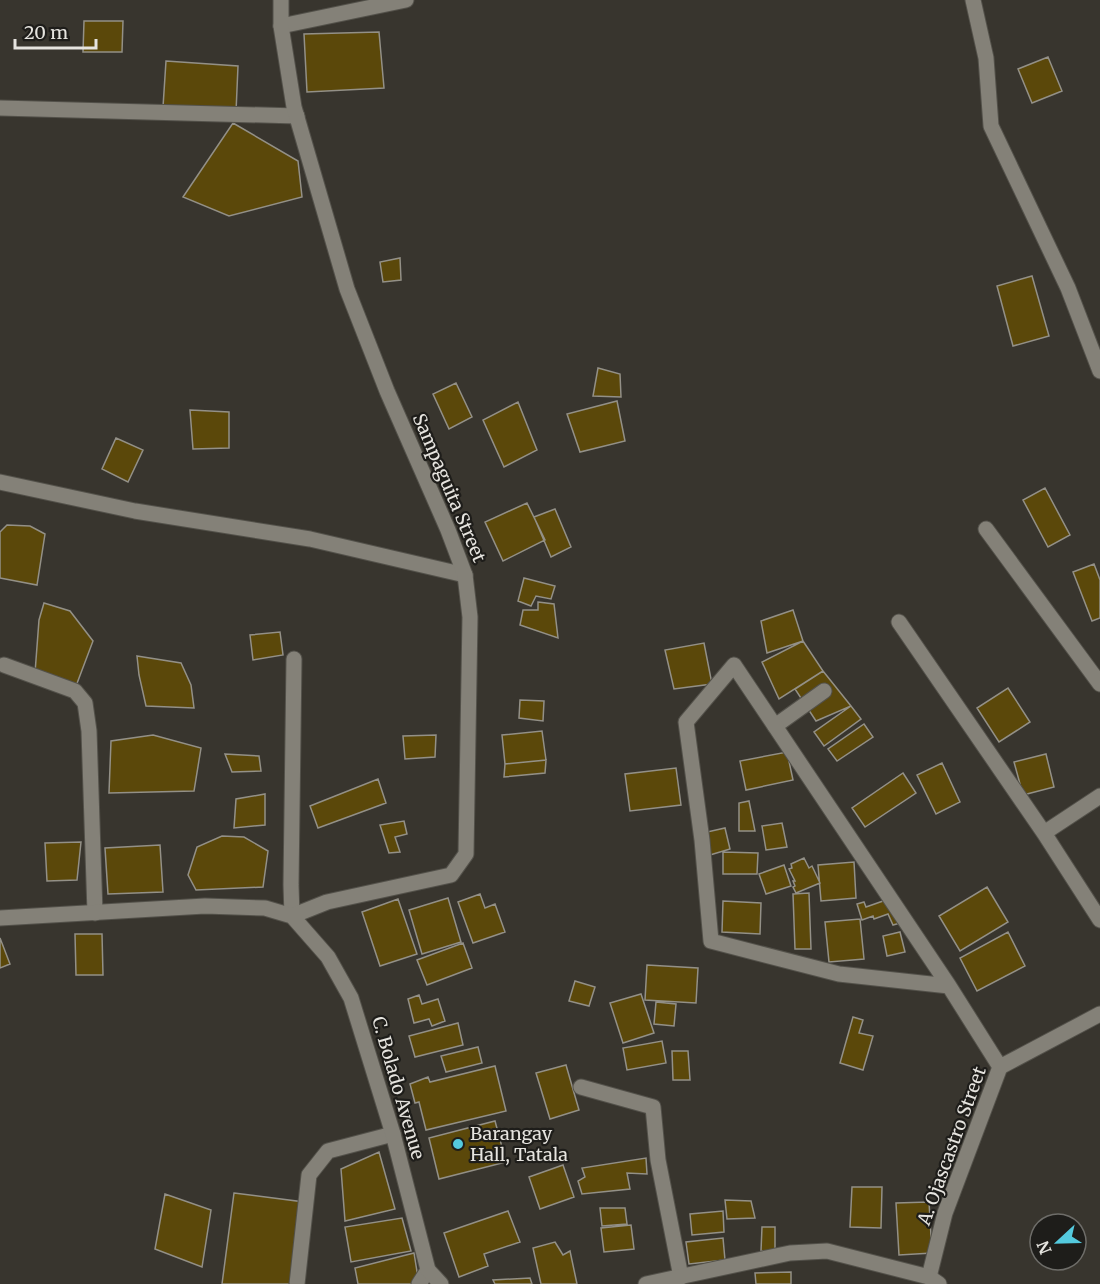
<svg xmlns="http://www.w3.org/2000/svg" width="1100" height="1284" font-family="Merriweather,serif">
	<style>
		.building { fill: #5b480a; stroke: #939087; stroke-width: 1.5 }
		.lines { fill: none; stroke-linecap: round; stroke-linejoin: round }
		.service-casing { stroke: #53514a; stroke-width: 17 }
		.minor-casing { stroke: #53514a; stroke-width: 17 }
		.tertiary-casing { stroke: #53514a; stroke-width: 17 }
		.service { stroke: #848178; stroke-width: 15 }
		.minor { stroke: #848178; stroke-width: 15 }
		.tertiary { stroke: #848178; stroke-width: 15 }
		.poi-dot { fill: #54cade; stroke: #1e1d1a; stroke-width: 2 }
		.labels { text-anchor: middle; stroke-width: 4.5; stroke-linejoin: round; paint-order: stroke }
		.street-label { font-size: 18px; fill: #e6e4df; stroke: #1e1d1a }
		.poi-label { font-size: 18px; fill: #e6e4df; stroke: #1e1d1a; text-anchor: start }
	</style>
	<rect width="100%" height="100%" fill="#38352e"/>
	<path class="building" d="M84 21H123L122 52H83Z
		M379 32 384 88 307 92 304 34Z
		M1048 57 1062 91 1032 103 1018 69Z
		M166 61 238 66 236 112 163 107Z
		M233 123 298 161 302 197 229 216 183 197Z
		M400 258 401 280 383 282 380 262Z
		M1032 276 1049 336 1013 346 997 286Z
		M598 368 620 374 621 397 593 396Z
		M456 383 472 417 449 429 433 394Z
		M617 401 625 441 580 452 567 414Z
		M518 402 537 450 504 467 483 420Z
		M190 410 229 412V448L193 449Z
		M116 438 143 450 128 482 102 469Z
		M1045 488 1070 535 1048 547 1023 500Z
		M527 503 545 540 503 561 485 522Z
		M555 509 571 547 551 557 534 517Z
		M7 525 30 526 45 534 37 585 0 578V532Z
		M1094 564 1100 580V618L1092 621 1073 572Z
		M524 578 555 586 551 599 536 596 531 606 518 601Z
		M538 602 554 604 558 638 520 625 523 610H538Z
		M44 603 70 611 93 641 76 686 35 673 39 620Z
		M793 610 803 641 767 653 761 621Z
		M280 632 283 655 253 660 250 635Z
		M803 641 823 671 779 699 762 662Z
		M704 643 712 684 674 689 665 650Z
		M137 656 181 663 191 685 194 708 146 706 139 675Z
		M823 671 851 706 816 721 795 689Z
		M1008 688 1030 722 999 742 977 708Z
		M520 700 544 701 543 721 519 718Z
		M851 706 861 719 824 746 814 732Z
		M864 724 873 737 837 761 828 749Z
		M542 731 546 760 505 764 502 735Z
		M153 735 201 748 194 791 109 793 111 741Z
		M436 735 435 757 405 759 403 736Z
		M787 752 793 780 746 790 740 761Z
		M225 754 259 756 261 771 232 772Z
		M1046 754 1054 787 1023 795 1014 762Z
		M546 760 545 773 504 777 505 764Z
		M942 763 960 802 936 814 917 775Z
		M676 768 681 805 630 811 625 774Z
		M903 773 916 793 865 827 852 808Z
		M378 779 386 803 318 828 310 806Z
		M265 794V825L234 828 236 799Z
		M749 801 755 831H739V803Z
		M404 821 407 834 395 837 400 852 389 853 380 825Z
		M782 823 787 847 766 850 762 826Z
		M725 828 730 849 710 855 707 832Z
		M222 836 244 837 268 851 263 887 196 890 188 875 197 847Z
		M81 842 77 880 47 881 45 843Z
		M160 845 163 892 108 894 105 848Z
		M723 852 758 853 757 874H723Z
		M804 858 809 868 812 866 820 883 796 893 793 887 795 886 793 881H795L789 869 792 868 791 864Z
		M854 862 856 898 821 901 818 865Z
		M784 865 791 886 766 894 759 874Z
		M987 887 1008 922 960 951 939 916Z
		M809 893 811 949H795L793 894Z
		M480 894 485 908 495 904 505 932 473 943 458 902Z
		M448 898 461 942 422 954 409 910Z
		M398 899 417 954 380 966 362 912Z
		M886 900 900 923 893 925 888 914 874 919 873 916 862 920 857 904 864 902 866 907Z
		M723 901 761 903 760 934 722 932Z
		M860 919 864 959 829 962 825 922Z
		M900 932 905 952 887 956 883 936Z
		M1008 932 1025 966 977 991 960 958Z
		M75 934H102L103 975H76Z
		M0 938 10 964 0 968Z
		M463 943 472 968 427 985 417 960Z
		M647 965 698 968 696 1003 645 1000Z
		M575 981 595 987 589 1006 569 1001Z
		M641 994 654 1033 623 1043 610 1003Z
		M419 995 422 1004 438 999 445 1021 432 1026 429 1019 414 1023 408 999Z
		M656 1002 676 1004 674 1026 654 1024Z
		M853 1017 863 1020 859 1033 873 1036 863 1070 840 1063Z
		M458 1023 463 1045 415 1057 409 1036Z
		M662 1041 666 1063 627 1070 623 1048Z
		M478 1047 482 1063 446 1072 441 1056Z
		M672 1051H688L690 1080H673Z
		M566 1065 579 1110 550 1119 536 1073Z
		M495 1066 506 1111 426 1130 419 1102 415 1103 410 1084 428 1077 430 1082Z
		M495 1121 506 1162 439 1179 429 1138Z
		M379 1152 395 1209 345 1221 341 1169Z
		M646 1158 647 1174 627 1173 630 1189 582 1194 578 1181 585 1177 582 1168Z
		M563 1165 574 1197 540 1209 529 1177Z
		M852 1187H882L881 1228 850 1227Z
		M234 1193 304 1202 295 1284H222Z
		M165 1194 211 1210 202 1267 155 1249Z
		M725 1200 751 1201 755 1218 727 1219Z
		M929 1202 932 1253 899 1255 896 1203Z
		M600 1208H625L627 1224 602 1226Z
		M508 1211 520 1242 484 1254 488 1266 459 1277 444 1233Z
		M723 1211 724 1232 692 1235 690 1214Z
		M402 1218 411 1251 351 1262 345 1227Z
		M631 1225 634 1249 604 1252 601 1228Z
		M762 1227H775V1251H761Z
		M723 1238 725 1260 689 1264 686 1242Z
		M555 1242 563 1255 570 1251 577 1284H541L533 1248Z
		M414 1253 419 1284H358L355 1268Z
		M791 1272V1284H756L755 1273Z
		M530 1278 532 1284H495L493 1280Z"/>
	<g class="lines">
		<g class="service-casing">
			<path id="service" d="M281 26 406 0
				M775 726 824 691"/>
		</g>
		<g class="minor-casing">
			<path id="minor" d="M973 0 986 58 991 126 1068 288 1100 371
				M0 108 297 116
				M0 482 135 511 310 539 465 575
				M986 529 1100 684
				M899 622 1044 833 1100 920
				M4 665 75 691 85 703 89 731 95 913
				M1044 833 1100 796
				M292 916 291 885 294 659
				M949 986 839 974 711 941 702 840 686 722 734 665 949 986 1000 1067
				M581 1087 653 1107 658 1160 681 1277
				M929 1277 945 1213 1000 1067 1100 1014
				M297 1284 309 1175 328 1151 393 1134
				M419 1284 428 1270"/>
		</g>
		<g class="tertiary-casing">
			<path id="tertiary" d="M281 0V26L294 107 347 289 387 391 448 530 465 575 470 617 466 854 451 875 327 902 292 916
				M292 916 328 957 351 998 393 1134 428 1270 441 1284
				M0 918 205 906 265 908 292 916
				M646 1284 790 1253 827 1251 929 1277 939 1284"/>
		</g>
		<use href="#service" class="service"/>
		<use href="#minor" class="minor"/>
		<use href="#tertiary" class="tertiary"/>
	</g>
	<circle class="poi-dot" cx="458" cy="1144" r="6"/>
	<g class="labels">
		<g class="street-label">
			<text transform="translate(449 488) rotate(67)" y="6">Sampaguita Street</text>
			<text transform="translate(398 1088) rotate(74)" y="6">C. Bolado Avenue</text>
			<text transform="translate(952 1146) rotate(-70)" y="6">A. Ojascastro Street</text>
		</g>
		<g class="poi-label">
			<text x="470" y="1140">Barangay<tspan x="470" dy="21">Hall, Tatala</tspan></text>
		</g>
	</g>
	<g transform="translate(1058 1242) rotate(248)"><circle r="28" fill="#1e1d1a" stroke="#6e6d69" stroke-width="1.5"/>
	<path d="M0-4.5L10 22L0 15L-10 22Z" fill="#54cade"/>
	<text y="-9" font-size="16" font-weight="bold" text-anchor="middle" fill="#e6e4df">N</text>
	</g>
	<path d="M15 39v9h81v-9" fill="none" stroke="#e6e4df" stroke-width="3"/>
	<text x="24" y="39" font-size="18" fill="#e6e4df" stroke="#1e1d1a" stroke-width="4.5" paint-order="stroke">20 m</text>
</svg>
